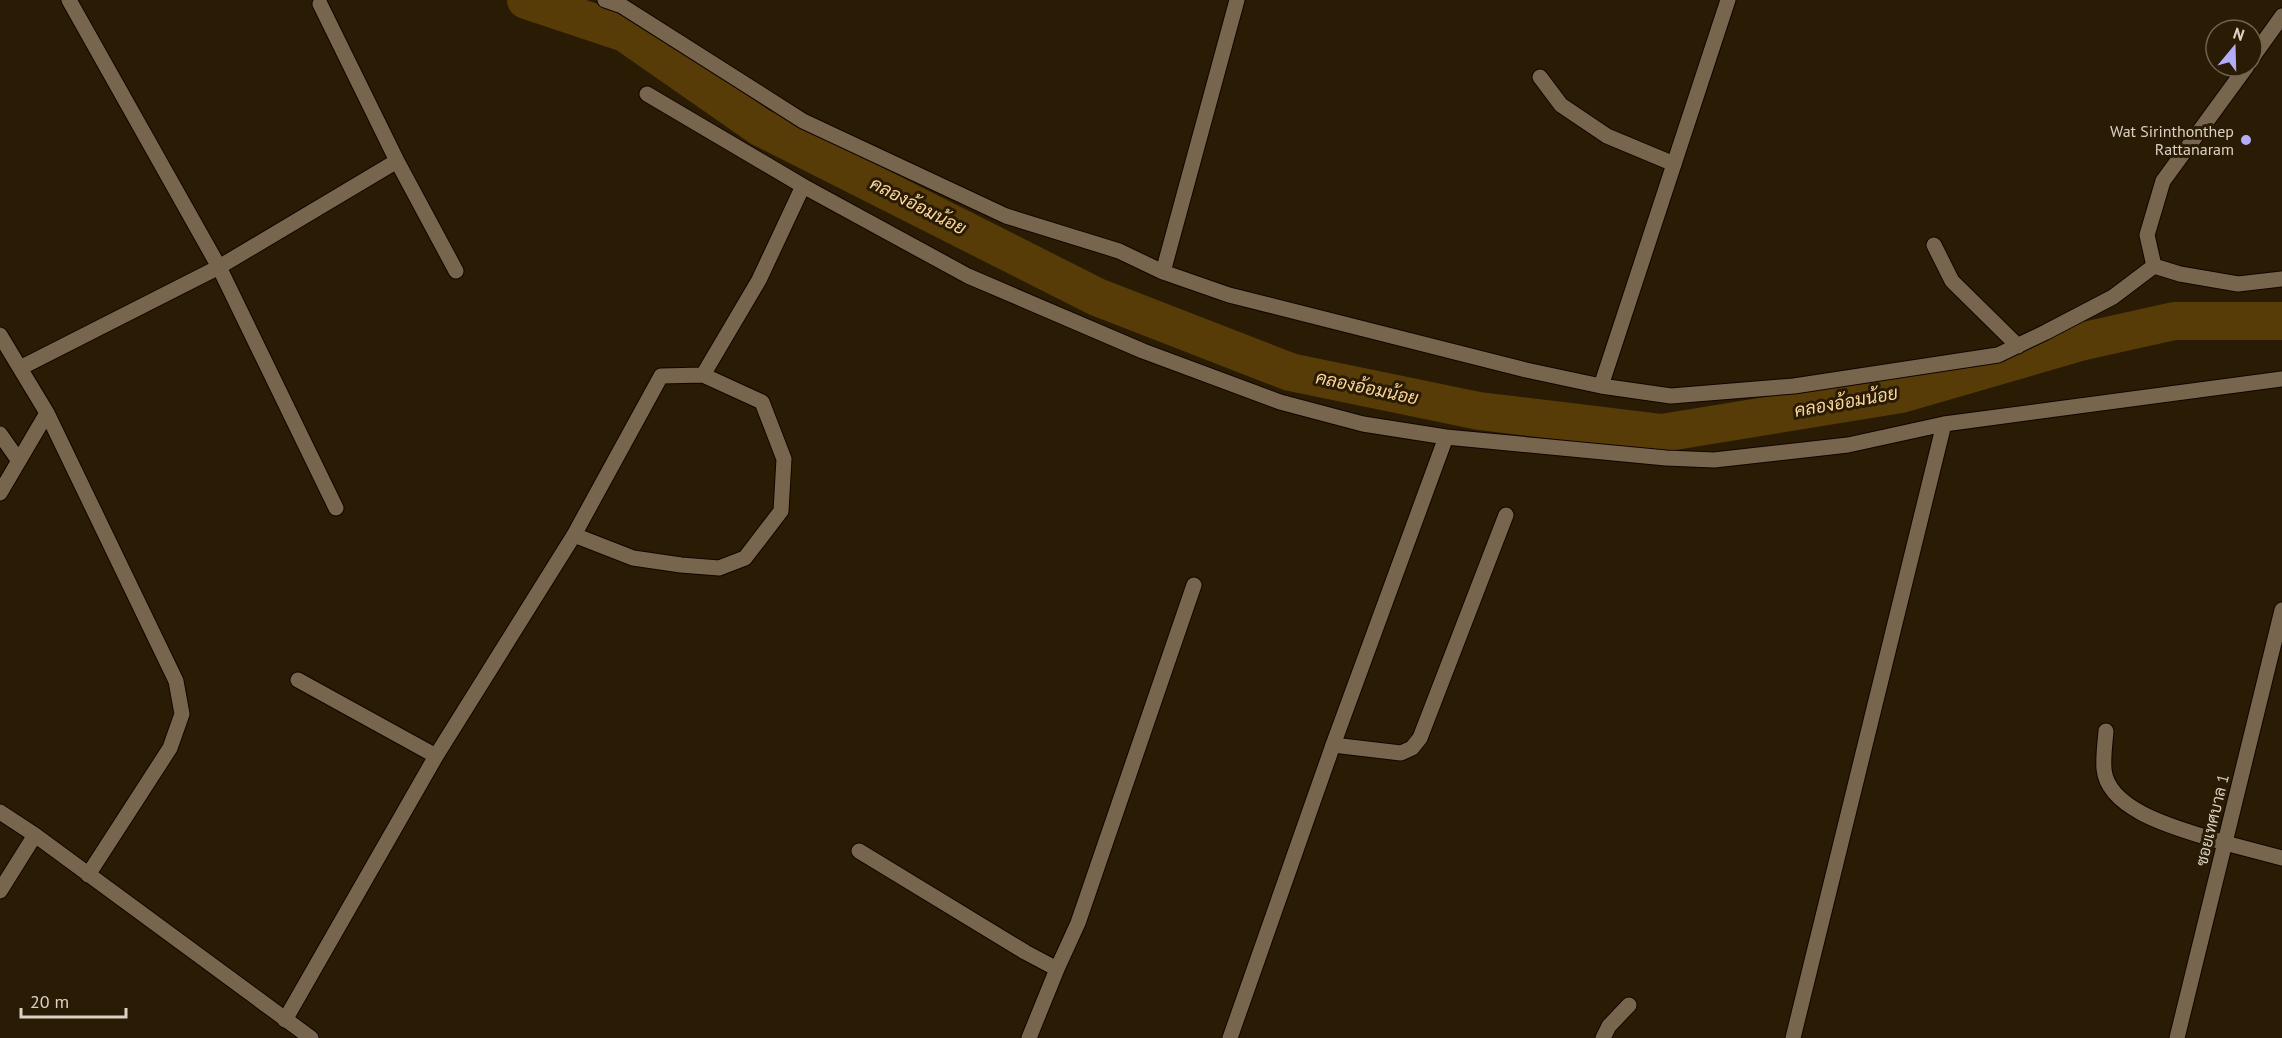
<svg xmlns="http://www.w3.org/2000/svg" width="2282" height="1038" font-family="'PT Sans',Sarabun,sans-serif">
	<style>
		.lines { fill: none; stroke-linecap: round; stroke-linejoin: round }
		.canal { stroke: #583c08; stroke-width: 38 }
		.lane-casing { stroke: #110500; stroke-width: 17 }
		.street-casing { stroke: #110500; stroke-width: 17 }
		.lane { stroke: #77664d; stroke-width: 15 }
		.street { stroke: #77664d; stroke-width: 15 }
		.poi-dot { fill: #b3adf9; stroke: #291b04; stroke-width: 2 }
		.labels { text-anchor: middle; stroke-width: 6; stroke-linejoin: round; paint-order: stroke }
		.poi-label { font-size: 16px; fill: #dcd2c4; stroke: #291b04; text-anchor: end }
		.street-label { font-size: 16px; fill: #dcd2c4; stroke: #291b04 }
		.water-label { font-size: 18px; font-style: italic; fill: #fbd69d; stroke: #291b04 }
	</style>
	<rect width="100%" height="100%" fill="#291b04"/>
	<g class="lines">
		<path class="canal" d="M526 0 625 33 760 127 1097 297 1290 372 1479 411 1662 433 1901 394 2080 342 2174 321H2282"/>
		<g class="lane-casing">
			<path id="lane" d="M1540 77 1561 105 1607 136 1674 164
				M703 375 759 280 803 186
				M298 680 436 756
				M2106 731C2105 743 2103 757 2104 769 2108 814 2189 831 2225 843
				M1333 745 1401 753 1412 748 1420 738 1506 515
				M859 851 1025 952 1057 969 1029 1038
				M1057 969 1078 923 1194 585
				M285 1020 436 756 574 535 661 376 703 375 762 402 784 459 781 511 745 558 719 568 681 565 633 558 574 535
				M1603 1038 1609 1026 1629 1005"/>
		</g>
		<g class="street-casing">
			<path id="street" d="M69 0 219 267 336 508
				M605 0 622 6 803 121 1006 216 1119 251 1163 272 1229 295 1526 370 1601 386 1671 396 1794 386 1998 355 2046 332 2113 297 2154 266
				M320 4 397 161 456 271
				M2252 58 2282 16
				M2247 66 2163 181 2147 235 2154 266 2180 274 2238 284 2282 279
				M647 94 803 186 968 276 1143 351 1280 402 1363 424 1446 437 1666 458 1714 460 1848 445 1944 424 2282 379
				M1934 245 1952 281 2018 346
				M1163 272 1237 0
				M0 335 47 413 176 681 182 714 170 748 88 875
				M20 368 219 267 397 161
				M1601 386 1728 0
				M0 434 19 461
				M0 493 47 413
				M0 812 35 835 311 1038
				M2225 843 2282 858
				M0 891 35 835
				M1230 1038 1333 745 1446 437
				M1793 1038 1944 424
				M2177 1038 2282 610"/>
		</g>
		<use href="#lane" class="lane"/>
		<use href="#street" class="street"/>
	</g>
	<circle class="poi-dot" cx="2246" cy="140" r="6"/>
	<g class="labels">
		<g class="poi-label">
			<text x="2234" y="137">Wat Sirinthonthep<tspan x="2234" dy="18">Rattanaram</tspan></text>
		</g>
		<g class="street-label">
			<text transform="translate(2212 820) rotate(-76)" y="6">ซอยเทศบาล 1</text>
		</g>
		<g class="water-label">
			<text transform="translate(918 206) rotate(27)" y="6">คลองอ้อมน้อย</text>
			<text transform="translate(1367 388) rotate(12)" y="6">คลองอ้อมน้อย</text>
			<text transform="translate(1846 402) rotate(-10)" y="6">คลองอ้อมน้อย</text>
		</g>
	</g>
	<g transform="translate(2234 48) rotate(19)"><circle r="28" fill="#291b04" stroke="#716451" stroke-width="1.5"/>
	<path d="M0-4.5L10 22L0 15L-10 22Z" fill="#b3adf9"/>
	<text y="-9" font-size="16" font-weight="bold" text-anchor="middle" fill="#dcd2c4">N</text>
	</g>
	<path d="M21 1008v9h105v-9" fill="none" stroke="#dcd2c4" stroke-width="3"/>
	<text x="30" y="1008" font-size="18" fill="#dcd2c4" stroke="#291b04" stroke-width="4.5" paint-order="stroke">20 m</text>
</svg>
